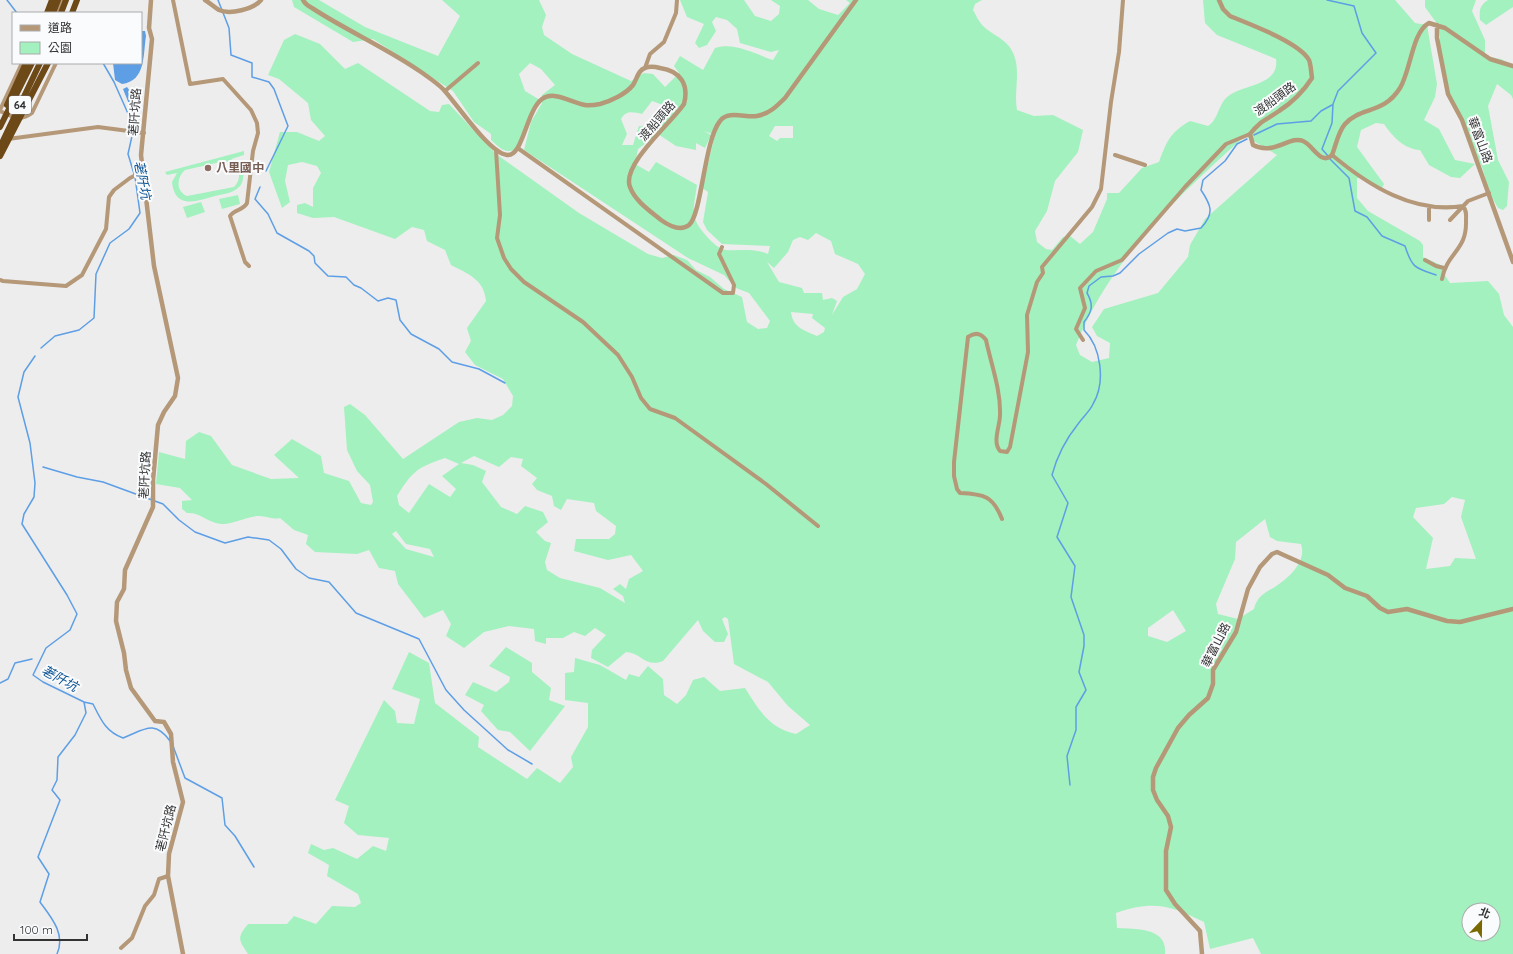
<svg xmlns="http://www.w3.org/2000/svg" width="1513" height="954" font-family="Quicksand,'Noto Sans TC',sans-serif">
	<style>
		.green { fill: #a3f1be; fill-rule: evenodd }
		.water { fill: #5d9ee5 }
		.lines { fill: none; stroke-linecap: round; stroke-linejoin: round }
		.stream { stroke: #5d9ee5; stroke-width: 1.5 }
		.minor { stroke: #b59878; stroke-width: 4 }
		.tertiary { stroke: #b59878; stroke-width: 4.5 }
		.trunk { stroke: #6e4918; stroke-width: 6 }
		.trunk-bridge { stroke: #6e4918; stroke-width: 6 }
		.education-dot { fill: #8d6e63; stroke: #fafbfc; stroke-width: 1.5 }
		.labels { text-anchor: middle; stroke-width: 4; stroke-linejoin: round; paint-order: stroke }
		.shield { fill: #fafbfc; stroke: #6f6f70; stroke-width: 1 }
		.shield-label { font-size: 11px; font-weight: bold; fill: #333334 }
		.street-label { font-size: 12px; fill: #333334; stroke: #fafbfc }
		.education-label { font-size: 12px; font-weight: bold; fill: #785e54; stroke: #fafbfc; text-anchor: start }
		.water-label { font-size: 13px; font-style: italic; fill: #0b5393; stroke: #fafbfc }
	</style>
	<rect width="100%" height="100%" fill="#ededee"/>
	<path class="green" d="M292 0H319L365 27 438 56 460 16 442 0H539L546 15 542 27 544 35 572 54 631 81 644 73 653 74 665 87 679 73 674 66 680 56 703 70 715 48C734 42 755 54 773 60L779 50 771 52 740 43 737 29 727 20 716 17 712 22 716 31 707 45 699 48 695 43 704 24 687 17 680 0H744L755 16 771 21 779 14 780 6 771 0H808L819 9 838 15 850 3 846 0H982L975 4 973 10C976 15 979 22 983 26 990 33 1001 37 1008 45 1024 64 1013 88 1017 110L1034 116 1053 115 1083 130 1078 152 1055 181 1047 211 1035 231 1037 242 1046 249 1052 250 1063 237 1070 236 1080 244 1093 232 1107 199V193H1119L1142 168 1159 162C1166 143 1170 132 1190 121L1208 126C1218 120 1218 106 1226 98 1240 84 1280 87 1276 59L1217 35 1205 23 1203 0H1395L1415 23 1427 25 1437 84 1435 97 1424 120 1439 129 1455 160 1475 164 1460 178 1451 177 1429 165 1420 150C1404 149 1393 137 1384 124L1376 123 1361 130 1357 147 1384 184 1382 188 1365 179 1357 178V198L1368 211 1420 241 1423 245V257L1443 266 1444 274 1450 283 1488 281 1499 294 1504 315 1513 327V954H1261L1253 938 1210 949 1204 922C1171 905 1152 900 1116 913L1117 928C1135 929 1168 927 1165 954H248C238 939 237 938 248 924H287L294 916 316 924 332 906 355 907 361 903 358 894 327 876 329 865 308 853 311 844 324 850 333 848 357 859 373 846 386 851 389 838 358 835 344 823 349 806 335 800 384 700 395 711 397 723 414 724 420 699 392 689 409 652 429 663 435 703 479 737 478 747 527 779 537 768 560 783 573 767 571 757 588 727V703L565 700V673L574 672 575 658 600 665 626 680 629 674 639 677 648 666 663 679 664 695 677 704 686 695 693 680 704 677 720 691 745 688C759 710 769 728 796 734L810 725 788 706 768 682 734 664 728 619 725 617 722 619 728 634 724 642H715L703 631 698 620 663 661C645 668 642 653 626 652L608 667 591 658 592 650 606 635 595 628 585 636 574 632 563 638H546V644L535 641 534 629 509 626 484 632 464 648 446 636 451 624 443 610 424 618 398 584 395 571 379 568 369 550 357 554 315 552 306 544 308 535 294 530 280 518C273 520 267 516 259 516 245 516 230 527 216 523 205 520 199 512 187 513L182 509V501L192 500 180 488 156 484 159 452 185 459 186 441 199 432 211 436 232 465 271 479 299 478 274 455 292 439 321 456 324 473 349 481 361 503 371 505 373 502 370 485 357 471 347 450 344 407 350 404 365 415 403 459 459 422 477 418 492 420 503 415 512 406 513 396 503 379 475 365 465 352 471 341 467 328 486 301C484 279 468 274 451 265L445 250 427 241 424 230 412 227 395 239 334 217 313 218 297 213V205L305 203 313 207V188L321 173 317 166 302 162 288 165 285 181 290 202 282 208 269 172 280 132H297L319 141 325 136 311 120 308 103 279 79 268 75 284 40 295 34 320 44 345 69 358 63 430 111 439 112 442 105 449 104 496 154 579 213 648 254 662 258 674 255 687 260 696 270 710 277 724 289 742 297 747 322 758 329 767 328 770 321 749 293 736 288 724 275 688 258 524 150 531 122 542 103V95L555 85 541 69 530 63 519 74 525 91 540 100 516 149C505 155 499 147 491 140V134L474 122 453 91 373 39 353 42 294 7ZM652 101 666 106 660 117 648 127 639 126 633 145H622L627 134 621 119C626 110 633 112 642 114ZM775 126H793V138H780L777 141 769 136ZM704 131 715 135 702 188 708 192 703 222 707 230 722 244 770 246 768 254C755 248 740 251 726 250 720 249 714 244 710 240 689 218 693 213 697 185L656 162 649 172 635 164 638 149 658 134 676 146 696 150V143L705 148 711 135ZM1245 136 1277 155 1205 219 1190 245 1188 257 1158 293 1104 309 1092 327 1097 336 1110 343 1109 358 1092 362 1080 355 1076 345C1110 259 1178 196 1245 136ZM816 233 831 241 835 254 858 264 865 274 857 289 843 297 832 315 837 301 832 298 823 300 822 293H804L802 288 779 282 767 262 774 268 788 252 793 240 800 237 808 240ZM791 312 813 314 812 318 825 328 824 332 817 336C804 330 793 328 791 312ZM474 456 499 467 511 457 523 459 521 466 537 478 532 484 537 490 552 496 554 506 561 510 567 499 594 503 596 511 616 526 615 534 609 539H576L574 551 608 560 631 555 643 571 629 579 626 589 620 584 613 589 623 596 625 603 600 588 560 578 547 570 545 562 551 543 545 541 536 532 548 522 543 512 525 506 517 514 501 507 482 482 486 471 473 465 461 463ZM445 458 459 464 442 476 456 489 450 497 429 484 409 513 399 505 397 496C413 471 416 468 445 458ZM1452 497 1465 500 1461 517 1476 559 1455 558 1450 566 1426 569 1433 538 1413 517 1416 508 1444 504ZM1265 519 1270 537 1277 541 1301 544C1306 558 1295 572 1283 581 1272 591 1258 592 1254 609L1238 619 1218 614 1216 604 1235 559 1236 542ZM396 531 406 544 430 549 434 557 406 549 392 534ZM1173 610 1186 631 1167 642 1148 636V628ZM1469 910H1493V934H1469Z
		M1425 0H1476L1472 11 1485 40V57L1501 59 1513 65V99L1511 95 1497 84 1488 106 1498 160 1509 182 1507 206 1503 210 1498 208 1489 192 1483 170 1451 98 1438 53 1440 37 1438 25 1425 7Z
		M1488 0H1513V7L1486 25 1480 20C1479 10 1480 5 1488 0Z
		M244 151V155L231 159 238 163 243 171C244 176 243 182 240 186 234 193 224 194 215 196 197 201 175 210 172 182L177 173 167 175 165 172ZM225 161C238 164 244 177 234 187L187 196C176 191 176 178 185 170Z
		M238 195 240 204 222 209 219 199Z
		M201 202 205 212 187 218 183 207Z
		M506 647 532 663V672L551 688 549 700 565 706 530 751 510 732 498 730 481 711 484 705 465 695 473 682 496 692 509 682 510 677 489 666Z"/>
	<path class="water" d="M141 31H145L146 36C143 55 146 81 122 84L115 80 113 63H141Z
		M127 87 135 98 136 108 131 109 123 89Z"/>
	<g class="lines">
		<path class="stream" d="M7 0 17 13
			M218 0 229 28 231 55 252 63V77L269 82 274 89 288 126 266 171
			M1327 0 1354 6 1362 33 1376 53 1338 91 1333 104 1332 123 1322 149 1328 156
			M103 63 114 82 134 127
			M1254 135 1277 124 1311 121 1321 111 1332 105
			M1330 159 1349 178 1355 211 1367 217 1382 236 1405 246C1412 268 1415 268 1436 275
			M260 187 255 199 268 214 277 233 309 251 314 256 315 263 328 276 346 277 354 285 361 288 378 301 388 298 396 300 400 320 411 334 439 349 452 362 479 369 505 383
			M41 348 55 336 79 330 94 318 96 274 110 243 129 229 140 213 135 177 128 154 132 136
			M35 356 24 372 18 397 30 443 35 483 34 497 24 514 22 524 67 595 77 614 70 630 46 648 33 675 43 682 84 702 86 713 75 735 58 757 57 780 52 790 60 800 38 857 49 874 40 902C51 917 66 934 57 954
			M43 467 77 477 103 482 163 504 179 520 195 532 225 543 248 537 269 540 281 549 296 569 309 578 329 582 356 613 419 639 446 690 464 710 508 750 532 764
			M0 683 8 679 15 663 32 659
			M84 702 93 704C101 720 106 732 123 738 144 730 154 719 170 741
			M173 746 185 778 222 798 225 825 235 836 254 867
			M1070 785 1067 756 1076 730V707L1086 690 1079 672 1084 646V635L1071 597 1075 566 1057 537 1068 503 1052 475C1057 456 1066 439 1078 424 1083 417 1090 411 1093 404 1106 382 1101 347 1084 330V322C1092 312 1094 305 1087 293L1089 286 1101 277 1113 276 1120 273 1139 254 1168 233 1177 229 1185 231 1201 228C1215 213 1211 205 1201 190L1203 180 1225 161 1237 144 1247 139"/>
		<path class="minor" d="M173 0 190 84 223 79 251 110 257 123 258 133 253 151 247 203C243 211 234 209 230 216L245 262 249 266
			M57 13 62 0
			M645 68 650 54 664 42 676 13 677 0
			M445 91 478 63
			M0 110 22 63
			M0 111C12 117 20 122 32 113L56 63
			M8 139 98 127 144 133
			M519 149 723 293H733L734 285 719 254 722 247
			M496 150 500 215 497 238 504 258 511 269 524 282 583 322 618 355 632 377 641 398 650 409 675 418 766 484 818 526
			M1115 155 1145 165
			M1332 155C1369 186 1414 214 1463 206 1467 211 1466 215 1466 221 1467 251 1447 252 1442 279
			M1429 207V220
			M1450 220 1468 201 1489 193
			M1425 260 1436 266 1444 268
			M0 280 3 281 66 286 82 275 106 229 109 197 114 190 130 178 142 172
			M1083 340 1076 329 1085 308 1080 288 1096 271 1122 260 1185 187 1226 144 1250 134
			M1002 519C993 496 984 494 960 493L957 489 954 476V462L968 337C975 332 981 333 986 340 991 364 1001 390 1000 415 1000 426 992 442 1000 451L1007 452 1010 447 1028 352 1027 315 1037 282 1043 273 1042 267 1092 207 1101 189 1111 102 1119 52 1123 0
			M121 948 132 938 145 906 154 895 159 879 168 876"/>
		<path class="tertiary" d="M151 0 149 28 152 39 141 155 154 266 178 378 175 396 164 412 158 425 153 480V507L125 570 124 589 117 602 116 621 124 653 126 670 131 688 155 721 164 722 171 734 173 762 183 802 169 854 168 876 183 954
			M205 0C210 3 214 7 219 10 230 15 254 9 261 0
			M303 0C305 4 308 6 312 8 347 31 387 48 421 72 428 77 437 83 443 89 457 104 489 153 507 155 523 157 526 111 542 99 554 90 572 103 585 105 590 106 595 105 600 104 611 101 626 94 633 85 637 79 638 70 645 68 650 66 656 67 660 68 681 71 689 85 684 104 672 122 621 165 630 187 635 201 650 211 661 220 668 225 680 232 689 225 702 214 704 141 720 121 728 110 746 118 757 116 769 114 777 106 785 98L856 0
			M1219 0 1223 9 1230 16C1249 24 1299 42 1309 60 1311 65 1311 72 1312 78 1303 92 1293 102 1279 111 1266 120 1260 121 1250 134L1253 145C1274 156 1290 135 1303 141 1313 145 1321 166 1332 155 1336 145 1338 132 1345 124 1361 106 1383 115 1400 88 1411 70 1412 32 1429 23L1445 28 1490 59 1513 66
			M1437 25V38L1448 94 1462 120 1513 262
			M1202 954 1200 931 1175 904 1166 890V851L1171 827 1168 816 1157 800 1153 790V777L1156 768 1178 728 1189 715 1208 698 1213 684V670L1236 632 1248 589 1260 567 1272 554 1277 552 1328 575 1345 588 1367 596 1380 608 1388 612 1407 609 1447 621 1460 622 1513 609"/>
		<path class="trunk" d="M47 13 52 0
			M53 13 58 0
			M61 13 66 0
			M72 13 77 0"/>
		<path class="trunk-bridge" d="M7 105 26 63
			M0 127 32 63
			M0 147 40 63
			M0 156 48 63"/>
	</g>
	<circle class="education-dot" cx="208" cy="168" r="4"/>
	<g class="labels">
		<rect class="shield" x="9" y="96" width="22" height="18" rx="3"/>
		<g class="shield-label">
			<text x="20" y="109">64</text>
		</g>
		<g class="street-label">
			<text transform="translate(1275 99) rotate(-36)" y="4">渡船頭路</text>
			<text transform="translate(135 112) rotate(-86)" y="4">荖阡坑路</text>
			<text transform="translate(657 121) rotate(-49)" y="4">渡船頭路</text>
			<text transform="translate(1480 140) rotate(69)" y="4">華富山路</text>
			<text transform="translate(145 475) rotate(-87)" y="4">荖阡坑路</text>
			<text transform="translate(1216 645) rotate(-63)" y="4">華富山路</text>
			<text transform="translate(166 828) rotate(-76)" y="4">荖阡坑路</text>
		</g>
		<g class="education-label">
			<text x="216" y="172">八里國中</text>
		</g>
		<g class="water-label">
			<text transform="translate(143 180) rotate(79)" y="5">荖阡坑</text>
			<text transform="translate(60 678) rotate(29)" y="5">荖阡坑</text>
		</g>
	</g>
	<rect x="12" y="12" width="130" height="52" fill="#fafbfc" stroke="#aaabac"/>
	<rect x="20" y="25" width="20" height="6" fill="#b59878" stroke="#aaabac"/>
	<text x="48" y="32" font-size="12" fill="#333334">道路</text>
	<rect x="20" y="42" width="20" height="12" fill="#a3f1be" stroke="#aaabac"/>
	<text x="48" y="52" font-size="12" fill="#333334">公園</text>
	<g transform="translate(1481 922) rotate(22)"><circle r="19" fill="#fafbfc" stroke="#aaabac"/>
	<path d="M0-3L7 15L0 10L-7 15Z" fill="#796900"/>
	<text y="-6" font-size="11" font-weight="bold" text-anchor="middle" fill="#333334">北</text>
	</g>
	<path d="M14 934v6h73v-6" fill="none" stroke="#333334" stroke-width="2"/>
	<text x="20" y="934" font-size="12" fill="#333334" stroke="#fafbfc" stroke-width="3" paint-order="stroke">100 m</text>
</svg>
